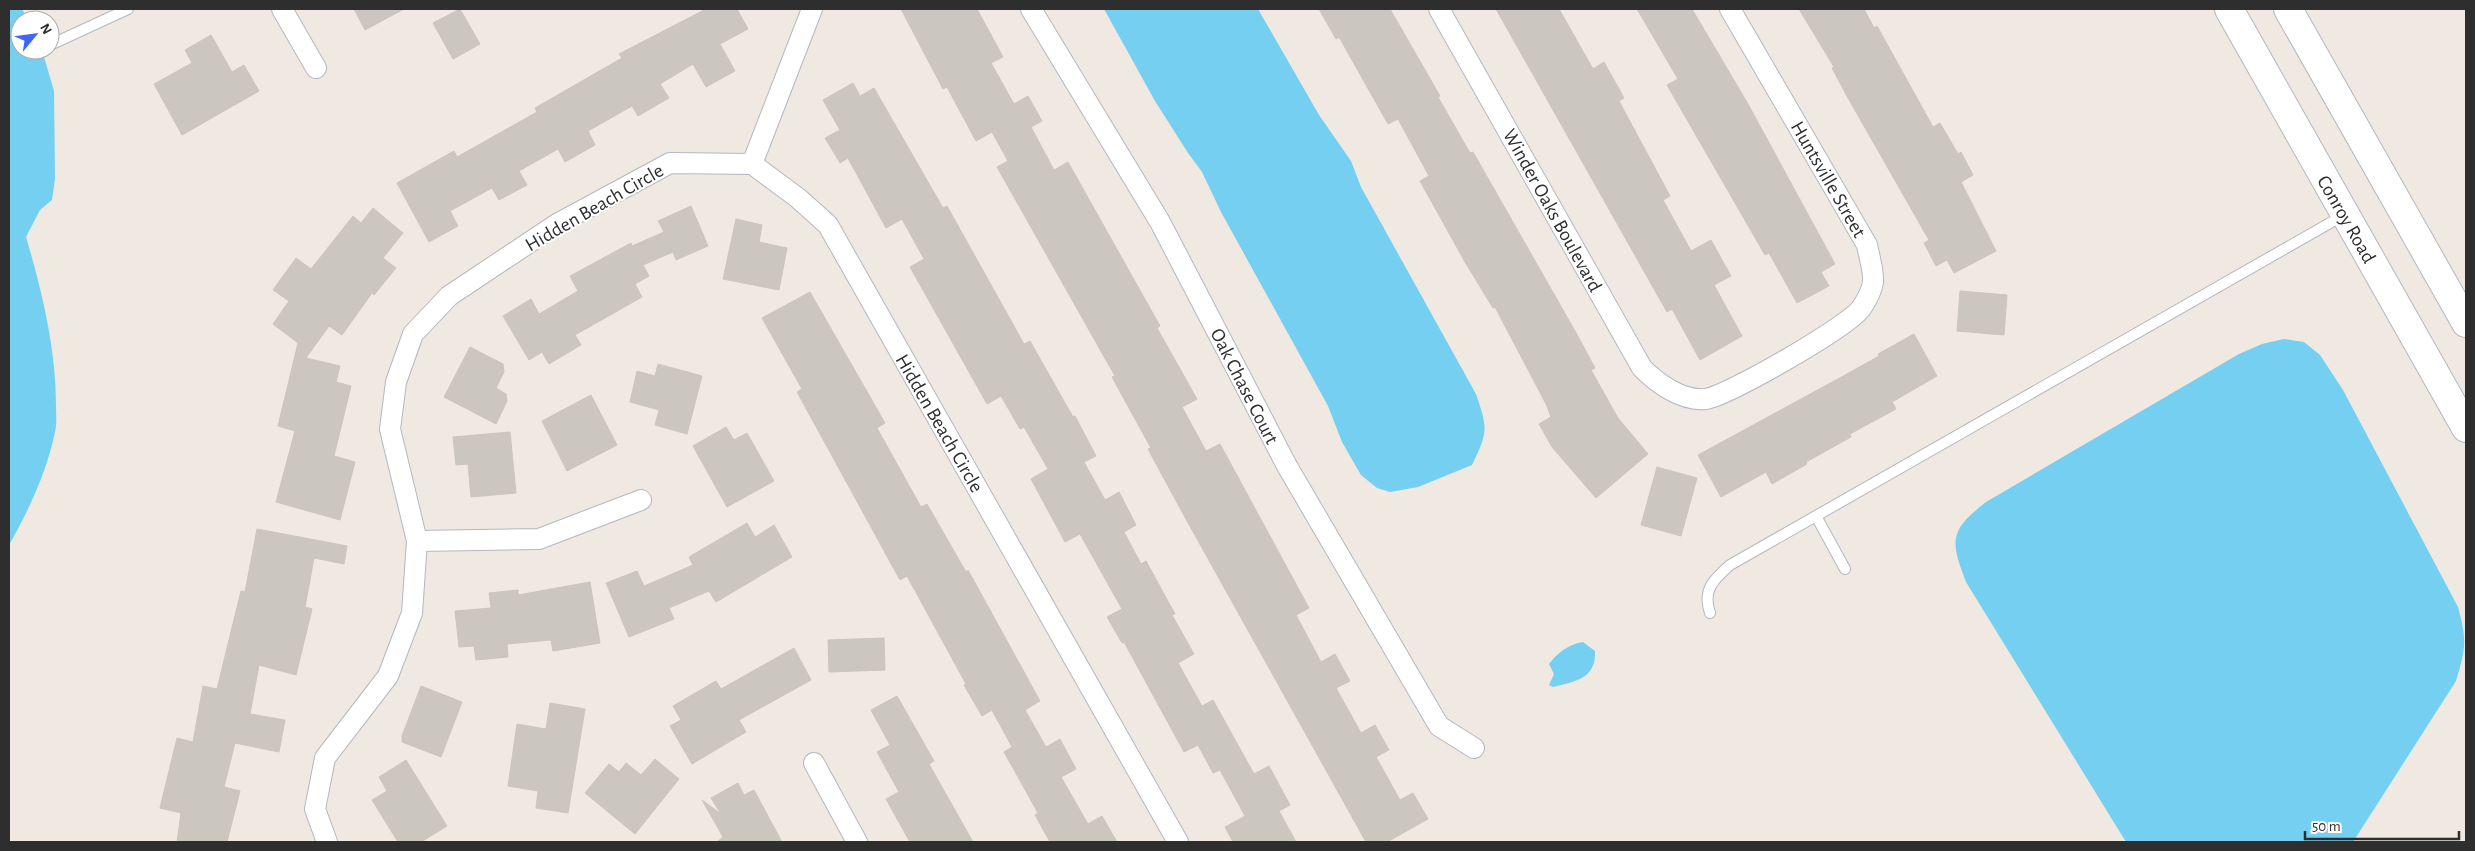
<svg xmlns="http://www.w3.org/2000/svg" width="2475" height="851" font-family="'Alegreya Sans',sans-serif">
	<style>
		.water { fill: #75cff0 }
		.building { fill: #cbc7bf; stroke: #cbc5ba }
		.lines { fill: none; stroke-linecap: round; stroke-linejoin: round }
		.lane-casing { stroke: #b4b7c1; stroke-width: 12 }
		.street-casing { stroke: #b4b7c1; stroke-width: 22 }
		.secondary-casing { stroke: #b4b7c1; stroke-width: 30 }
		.lane { stroke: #fff; stroke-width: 10 }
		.street { stroke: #fff; stroke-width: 20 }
		.secondary { stroke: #fff; stroke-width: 28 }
		.labels { text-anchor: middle; stroke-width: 4; stroke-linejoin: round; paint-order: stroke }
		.street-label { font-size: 20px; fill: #2e2e2e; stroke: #fff }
	</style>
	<rect width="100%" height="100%" fill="#efe9e1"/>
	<path class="water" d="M9 9H22L28 20H20V50H42L54 91 55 179 52 200 40 210 26 237C42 291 56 349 56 405 56 414 57 424 55 432 47 471 29 510 9 545Z
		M1104 9H1258L1319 115 1351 161 1361 187 1476 394C1488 429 1488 432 1472 465L1418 487 1390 492 1377 488 1361 475 1342 442 1328 406 1221 212 1202 172 1188 153 1155 101Z
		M2284 339 2304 342 2320 355 2343 390 2458 607C2467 640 2466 648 2456 681L2353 842H2126L1966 582C1950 540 1949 531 1986 502L2239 354 2262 344Z
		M1583 642 1595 651C1596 679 1576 681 1553 687L1549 685 1554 674 1549 664C1557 653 1569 644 1583 642Z"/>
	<path class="building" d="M354 9H404L365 30Z
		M460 9 480 44 453 59 433 23Z
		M706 9H737L748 29 720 44 735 71 706 87 693 64 660 84 669 98 638 116 632 106 588 131 595 145 565 162 558 149 519 171 527 185 499 200 492 188 450 211 458 226 429 242 397 183 454 151 457 157 537 112 535 108 622 58 619 54Z
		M901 9H977L1003 57 991 63 1014 104 1028 96 1042 121 1031 127 1054 170 1068 162 1160 326 1157 328 1197 399 1182 407 1206 451 1220 444 1309 608 1296 615 1321 662 1335 654 1350 681 1336 688 1361 733 1375 725 1389 750 1376 757 1400 800 1413 793 1428 819 1387 842H1366L1187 521 1148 449 1151 448 1112 377 1115 376 997 167 1008 161 992 132 976 141 947 87 943 89Z
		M1319 9H1390L1440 96 1438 97 1470 153 1473 152 1575 331 1595 368 1591 370 1618 418 1648 454 1596 498 1552 447 1539 424 1551 417 1546 404 1495 307 1493 308 1465 262 1420 181 1429 176 1398 119 1388 124 1339 37 1336 39Z
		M1496 9H1559L1593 69 1604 62 1624 98 1619 101 1670 196 1663 200 1691 251 1711 240 1731 276 1714 285 1742 336 1700 360 1672 309 1667 312Z
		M1637 9H1692L1748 104 1835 264 1821 272 1829 286 1797 303 1769 253 1765 255 1667 85 1678 79Z
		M1799 9H1864L1874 28 1877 26 1933 127 1940 123 1958 154 1961 152 1973 175 1961 182 1996 251 1954 273 1947 260 1936 266 1924 243 1929 240 1848 98 1832 68 1834 67Z
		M211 35 232 72 244 65 259 91 182 135 154 84 192 63 185 50Z
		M853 83 860 96 874 88 943 208 947 206 1024 344 1030 341 1073 417 1075 416 1096 456 1084 462 1105 500 1119 492 1136 525 1124 532 1141 564 1146 561 1175 614 1172 615 1194 654 1178 663 1202 706 1213 700 1254 774 1269 766 1290 805 1279 811 1296 842H1233L1225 827 1245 816 1220 770 1213 773 1198 745 1184 752 1124 642 1122 643 1107 617 1122 609 1080 534 1065 542 1031 479 1048 469 1024 427 1020 429 1001 396 987 404 910 267 924 259 902 219 886 228 848 158 840 163 825 138 840 130 823 100Z
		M691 206 708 246 676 260 673 252 643 265 649 276 635 284 642 297 575 335 581 345 549 364 542 352 529 360 503 316 531 299 539 314 578 291 570 276 631 243 632 246 664 232 658 221Z
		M373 208 403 233 383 258 396 268 374 295 372 293 342 335 329 326 306 358 340 366 336 382 351 386 334 456 355 462 340 520 276 502 295 431 278 426 298 343 273 324 289 301 273 290 296 258 311 269 353 216 361 223Z
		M736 219 762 225 759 242 787 248 779 290 723 279Z
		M1960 291 2007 295 2004 335 1957 331Z
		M810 292 885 423 877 428 921 507 927 504 966 572 968 570 1040 701 1025 710 1046 747 1060 739 1076 769 1061 777 1088 824 1102 816 1117 842H1050L1035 815 1038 813 1004 752 1012 747 992 710 982 716 964 685 966 684 907 576 900 580 797 392 802 389 762 318Z
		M1914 334 1937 376 1892 402 1896 409 1850 434 1851 437 1806 462 1807 464 1772 484 1766 472 1721 497 1698 455 1847 374 1879 356 1878 354Z
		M470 347 503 364 504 372 496 388 506 394 507 401 496 424 444 397Z
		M658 364 702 376 687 434 655 425 659 410 630 402 637 371 655 376Z
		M591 395 617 445 567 471 542 421Z
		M726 427 734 440 747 433 774 481 727 507 693 446Z
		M510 432 516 493 471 497 468 464 456 465 453 437Z
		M1657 467 1697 478 1681 536 1641 525Z
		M747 523 755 537 774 525 792 557 716 602 709 591 669 608 674 619 629 637 606 583 637 571 644 586 693 565 689 557Z
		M257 529 347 546 344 564 314 558 305 607 312 609 296 675 259 665 250 714 285 720 279 752 235 743 224 787 240 791 227 842H177L181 813 160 808 177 738 193 742 203 686 217 689 241 591 245 592Z
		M590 582 600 643 553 651 551 640 507 644 508 657 476 660 474 646 459 647 455 611 491 608 489 593 518 590V595Z
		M884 638 885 670 829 672 828 640Z
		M794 648 811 680 739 720 746 732 692 764 670 726 681 720 673 706 716 681 721 689Z
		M421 686 462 702 441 757 402 742V736Z
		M897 696 934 761 929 764 973 842H910L886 799 899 792 877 752 890 745 871 710Z
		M550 703 585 709 568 813 536 808 538 791 508 786 517 724 546 729Z
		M655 759 679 779 635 834 585 793 609 764 619 772 626 763 641 775Z
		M406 760 447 826 421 842H398L372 800 387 791 379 777Z
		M738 783 744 795 754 790 782 842H717L723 837 702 800 721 814 711 798Z"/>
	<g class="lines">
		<g class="lane-casing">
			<path id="lane" d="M50 45 128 9
				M1816 516 1845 569
				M1710 613C1702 590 1714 579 1730 565L2344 215"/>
		</g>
		<g class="street-casing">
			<path id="street" d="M282 9 316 68
				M1031 9 1160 222 1287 466 1439 726 1474 748
				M1439 9 1642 368C1657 383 1681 401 1705 399 1726 397 1853 324 1862 307 1866 301 1872 290 1873 282 1874 271 1869 256 1867 245L1730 9
				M752 164 812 9
				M417 541 539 539 641 500
				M814 763 857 842
				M327 842 315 809 325 758 388 676 412 613 417 541 390 429 396 382 413 334 449 296 557 224 670 163 752 164 798 198 828 225 1178 842"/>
		</g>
		<g class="secondary-casing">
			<path id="secondary" d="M2229 9 2466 428
				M2288 9 2466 323"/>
		</g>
		<use href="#lane" class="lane"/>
		<use href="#street" class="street"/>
		<use href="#secondary" class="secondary"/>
	</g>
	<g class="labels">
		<g class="street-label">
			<text transform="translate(1829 179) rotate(60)" y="7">Huntsville Street</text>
			<text transform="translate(594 207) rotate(-30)" y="7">Hidden Beach Circle</text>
			<text transform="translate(1553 210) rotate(61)" y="7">Winder Oaks Boulevard</text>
			<text transform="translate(2347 219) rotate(60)" y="7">Conroy Road</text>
			<text transform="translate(1245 386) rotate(63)" y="7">Oak Chase Court</text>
			<text transform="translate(940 423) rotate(60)" y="7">Hidden Beach Circle</text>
		</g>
	</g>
	<rect width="2475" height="851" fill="none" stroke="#2e2e2e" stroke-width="20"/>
	<g transform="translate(35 35) rotate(61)"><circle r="24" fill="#ffffff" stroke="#ababab"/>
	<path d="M0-4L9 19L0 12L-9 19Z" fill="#4264fb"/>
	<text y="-8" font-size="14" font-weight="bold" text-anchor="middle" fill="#2e2e2e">N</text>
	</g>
	<path d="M2305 831v8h154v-8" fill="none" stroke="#2e2e2e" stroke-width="2.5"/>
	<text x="2312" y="831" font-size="15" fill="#2e2e2e" stroke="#ffffff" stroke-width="4" paint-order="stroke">50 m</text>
</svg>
